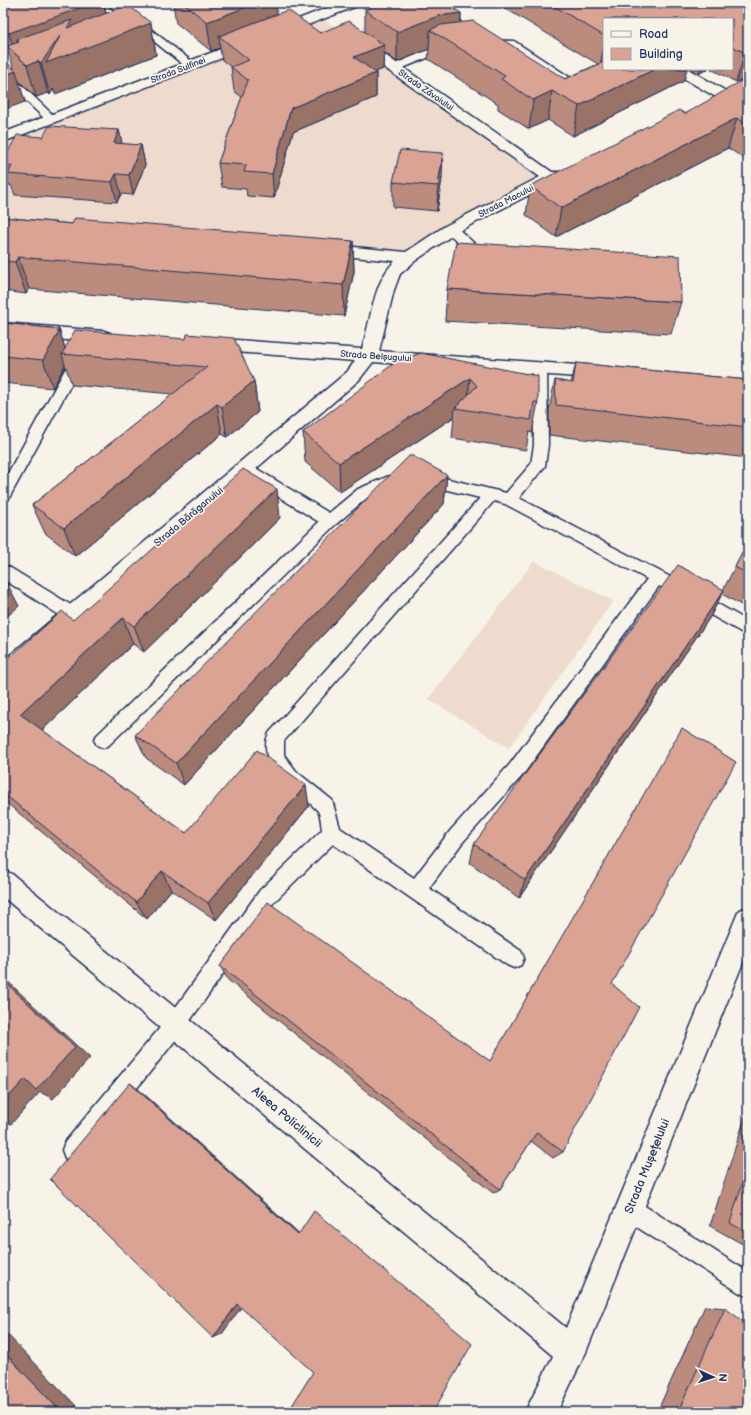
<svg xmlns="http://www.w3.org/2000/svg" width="751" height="1415" font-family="'Balsamiq Sans',sans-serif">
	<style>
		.built { fill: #eedbce }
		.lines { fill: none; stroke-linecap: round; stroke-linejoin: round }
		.service-casing { stroke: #1b2f5e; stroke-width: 3 }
		.minor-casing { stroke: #1b2f5e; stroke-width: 3 }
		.service { fill: #f7f3e8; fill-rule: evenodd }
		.minor { fill: #f7f3e8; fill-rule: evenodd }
		.wall { fill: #bb8c7e; stroke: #1b2f5e }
		.shaded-wall { fill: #997267; stroke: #1b2f5e }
		.building { fill: #daa393; stroke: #1b2f5e }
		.labels { text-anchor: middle; stroke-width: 3.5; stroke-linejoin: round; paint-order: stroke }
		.far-street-label { font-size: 9px; fill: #1b2f5e; stroke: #f7f3e8 }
		.street-label { font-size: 10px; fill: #1b2f5e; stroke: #f7f3e8 }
		.near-street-label { font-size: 12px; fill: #1b2f5e; stroke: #f7f3e8 }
	</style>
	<rect width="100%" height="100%" fill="#f7f3e8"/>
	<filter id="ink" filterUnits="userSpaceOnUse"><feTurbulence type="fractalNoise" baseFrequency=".025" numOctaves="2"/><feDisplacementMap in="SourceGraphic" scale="8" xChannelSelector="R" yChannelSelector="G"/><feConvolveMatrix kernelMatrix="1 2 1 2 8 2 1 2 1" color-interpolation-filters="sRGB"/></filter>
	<g filter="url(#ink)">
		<path class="built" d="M319 16 551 178 409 257 3 221V138Z
			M534 561 613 601 509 748 428 699Z"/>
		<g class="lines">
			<g class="service-casing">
				<path id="service" d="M106 3H117L194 63 195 65 194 67H186Z
					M486 40 514 41 571 78 604 66V69H609L608 71C595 77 580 87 565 83L508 46 482 45 481 43Z
					M450 45 455 48 454 50 439 53 398 70H390L389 68 390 66 433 48Z
					M3 70 7 71 55 117 57 119 55 121H47L3 79Z
					M451 225 455 226 486 254 488 257 486 260H478L447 232 445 229 447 226Z
					M80 350 85 352 87 355 8 500 3 502V482L73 355 75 352Z
					M540 364 545 366 547 369 548 445 545 466 519 498 663 573 748 621V636L659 586 522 776 462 843 429 888 521 951 524 958 521 965 514 968 507 965 333 844 274 902 182 1032 81 1158 73 1161 65 1158 62 1150 65 1142 168 1018 260 890 322 830C321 824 321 814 317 810 308 800 295 793 286 784 272 771 260 751 269 733L480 498 419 483 417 479 419 475 424 473 506 493 531 464 534 445 533 369 535 366ZM494 501 505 504 647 579 510 764 450 831 414 878 340 828 332 800 297 772 284 755V741Z
					M244 463 249 464 329 513 358 489 399 472 404 473 406 477 404 481 368 497 335 525 109 745 103 748 97 745 94 740 97 735 319 522 239 472 237 468 239 464Z
					M3 565 9 567 79 610 81 615 79 620 73 622 67 620 3 579Z
					M629 1198 637 1201 748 1272V1296L740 1293 621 1217 618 1209 621 1201Z"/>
			</g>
			<g class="minor-casing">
				<path id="minor" d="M340 3H358L357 6 3 142V133Z
					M360 40 365 41 552 172H561L564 175 556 181 457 232 415 261 400 274 394 290 379 351 604 367 610 369 613 373 610 377 604 379 373 362 359 380 11 680 3 683V661L347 372 355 361 208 350 202 348 199 344 202 340 208 338 362 349C371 321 373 281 395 261L323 254 317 253 315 249 317 245 323 244 406 252 445 226 540 177 355 47 353 44 355 41Z
					M671 69H688L748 104V114L743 113 673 72Z
					M3 323 104 331 110 333 113 337 110 341 104 343 3 335Z
					M3 870 12 874 566 1328 739 910 748 907V950L586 1352 557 1412H525L553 1356 3 897Z"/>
			</g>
			<use href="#service" class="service"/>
			<use href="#minor" class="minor"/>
		</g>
		<path class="wall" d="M3 3H104L106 13 151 23 156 55 55 94 53 89 50 95 48 93 36 97 18 80 25 102 9 54 3 48Z
			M173 3H276L277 14 320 33 365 32V10L461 13V23L565 79 598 64 496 3H733L739 6 746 3 748 78 736 82 711 69H732V19H604V69L684 81 573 136 548 120 529 129 498 109V104L428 59 429 49 397 62 384 52 383 69 375 72 376 73V97L293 132 274 198 247 196 246 189 222 187 218 163 242 97 234 91 231 67 222 60 220 48 211 51 176 23Z
			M691 69H708L698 74Z
			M748 83V161L728 148 556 237 526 215 530 186 685 114Z
			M119 130 122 144 141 145 145 165 133 195 121 194 117 202 15 195 11 185H8L3 170V161L43 137Z
			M442 178 437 211 393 207V182Z
			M3 217 72 224 353 241 354 272 344 316 29 289 26 294 3 291Z
			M447 289 681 302 671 334 445 321Z
			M3 323 59 329 65 348 186 339 254 381 258 412 227 437 222 434 75 556 45 533 32 505 173 394 72 385 65 365 53 388 3 383Z
			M421 353 538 402 532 433 529 432 526 450 452 438 454 417 340 492 305 462 303 432Z
			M576 363 748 380V458L549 435V410L555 380 571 383Z
			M447 475 444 504 184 785 146 758 135 735Z
			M280 518 144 652 133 644 42 730 186 833 309 806 216 920 171 890 147 919 3 800V663L73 620Z
			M748 542V609L722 594 710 617 519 898 470 863 474 844 723 590Z
			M220 966 490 1061 612 984 563 1152 553 1158 531 1141 500 1189 493 1193 228 980Z
			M748 1108V1247L710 1226Z
			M705 1306 725 1308 748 1412H657Z"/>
		<path class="shaded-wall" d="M86 3H104L106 14 151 23 156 55 55 94 53 89 50 95 41 63 17 39 23 61 15 54 9 33Z
			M257 3H276L278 25 219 36 220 48 211 51 207 22Z
			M461 13 459 43 430 30 429 49 397 62V32L438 16Z
			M604 44V65L600 66Z
			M384 45 383 69 354 81V57Z
			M748 52V78L736 82 745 53Z
			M39 61 48 93 36 97 27 65Z
			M655 69H687L684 81 573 136 579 106Z
			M700 69H708L698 74Z
			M16 71 25 102 3 110V76Z
			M376 73V97L293 132 274 198 272 174 291 108Z
			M552 91 548 120 529 129 533 100Z
			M737 118 728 148 556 237 561 208Z
			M119 130 124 151 114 143Z
			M141 145 145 165 133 195 129 175Z
			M443 153 442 178 437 211 438 186Z
			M116 174 121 194 117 202 112 182Z
			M353 241 354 272 344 316 343 285Z
			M18 257 29 289 26 294 15 262Z
			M59 329 67 355 62 354 65 365 53 388 43 360Z
			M470 378 467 409 455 408 454 417 340 492 339 463Z
			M254 381 258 412 227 437 222 407Z
			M217 404 222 434 75 556 64 528Z
			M447 475 444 504 184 785 176 763Z
			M277 489 280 518 144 652 134 626Z
			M7 583 19 606 3 620V585Z
			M724 590 710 617 519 898 525 880Z
			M123 618 133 644 35 737 20 714Z
			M306 785 309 806 216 920 208 903Z
			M162 871 171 890 147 919 136 902Z
			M3 977 90 1058 53 1099 40 1092 11 1124 3 1120Z
			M130 1083 143 1093 302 1237 298 1235Z
			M245 1302 222 1334 213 1338 237 1304Z
			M3 1330 82 1412H61L3 1351Z"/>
		<path class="building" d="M3 3H86L83 7 9 33 3 27Z
			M183 3H257L207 22Z
			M382 3H445L461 13 438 16 397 32 365 10Z
			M549 3H733L739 6 746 3H748V52L745 53 732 46V19H604V36Z
			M128 5 151 23 46 63 60 36 41 63 39 61 27 65 7 46 19 42 17 39 72 20 67 28Z
			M288 10 320 33 349 21 384 45 354 57 376 73 291 108 272 174 244 172 246 165 218 163 248 80 231 67 249 60 219 36Z
			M473 21 565 79 604 62V69H655L579 106 552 91 533 100 501 79 505 76 430 30 441 25Z
			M3 59 16 71 3 76Z
			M743 80 748 83V125L737 118 561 208 530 186 679 110 685 114Z
			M49 126 119 130 114 143 141 145 129 175 116 174 112 182 8 174 12 166 3 165V161L17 135 43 137Z
			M400 150 443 153 438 186 393 182Z
			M3 217 72 224 75 218 353 241 343 285 18 257 15 262 3 261Z
			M456 242 680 256 681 302 447 289Z
			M3 323 59 329 57 332H59L43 360 3 356Z
			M75 330 186 339 187 334 234 338 254 381 222 407 217 404 64 528 32 505 207 367 62 354Z
			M421 353 538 376V402H534L531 420 455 408 477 386 470 378 339 463 303 432 397 361Z
			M576 363 748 380V427L556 405 555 380 573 383Z
			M409 456H413L447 475 176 763 135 735Z
			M243 469 277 489 134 626 123 618 20 714 186 833 257 750 306 785 208 903 162 871 136 902 3 793V663L62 611 73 620Z
			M748 542V574L735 567Z
			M678 565 724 590 525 880 474 844Z
			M3 580 7 583 3 585Z
			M682 728 736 762 612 984 639 1007 563 1152 537 1132 500 1189 220 966 268 902 490 1061Z
			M3 980 75 1047 36 1090 25 1079 3 1103Z
			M130 1083 298 1235 314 1211 472 1344 433 1412H288L313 1372 237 1304 213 1338 50 1179Z
			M748 1164V1233L730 1223Z
			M725 1308 748 1325V1412H678Z
			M3 1351 61 1412H3Z"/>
	</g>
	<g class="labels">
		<g class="far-street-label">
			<text transform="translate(178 70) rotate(-21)" y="3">Strada Sulfinei</text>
			<text transform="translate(426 90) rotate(35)" y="3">Strada Zăvoiului</text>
			<text transform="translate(506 201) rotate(-27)" y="3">Strada Macului</text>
			<text transform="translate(376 356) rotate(4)" y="3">Strada Belșugului</text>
		</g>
		<g class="street-label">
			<text transform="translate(188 516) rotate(-40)" y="4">Strada Bărăganului</text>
		</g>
		<g class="near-street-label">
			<text transform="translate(287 1117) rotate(40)" y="4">Aleea Policlinicii</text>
			<text transform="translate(647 1166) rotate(-68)" y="4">Strada Mușețelului</text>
		</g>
	</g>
	<rect width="751" height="1415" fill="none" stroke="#f7f3e8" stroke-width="16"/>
	<rect x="8" y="8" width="735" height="1399" fill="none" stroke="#1b2f5e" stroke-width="1.5" filter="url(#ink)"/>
	<rect x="603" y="18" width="130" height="52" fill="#f7f3e8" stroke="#9fa5b1"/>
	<rect x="611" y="31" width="20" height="6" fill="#f7f3e8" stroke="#9fa5b1"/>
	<text x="639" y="38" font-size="12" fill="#1b2f5e">Road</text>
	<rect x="611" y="48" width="20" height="12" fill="#daa393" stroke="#9fa5b1"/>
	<text x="639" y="58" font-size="12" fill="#1b2f5e">Building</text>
	<g transform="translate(713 1377) rotate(93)" stroke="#f7f3e8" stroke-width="3" paint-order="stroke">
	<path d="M0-3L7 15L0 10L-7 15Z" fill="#1b2f5e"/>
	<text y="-6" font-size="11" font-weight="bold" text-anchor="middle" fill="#1b2f5e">N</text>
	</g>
</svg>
